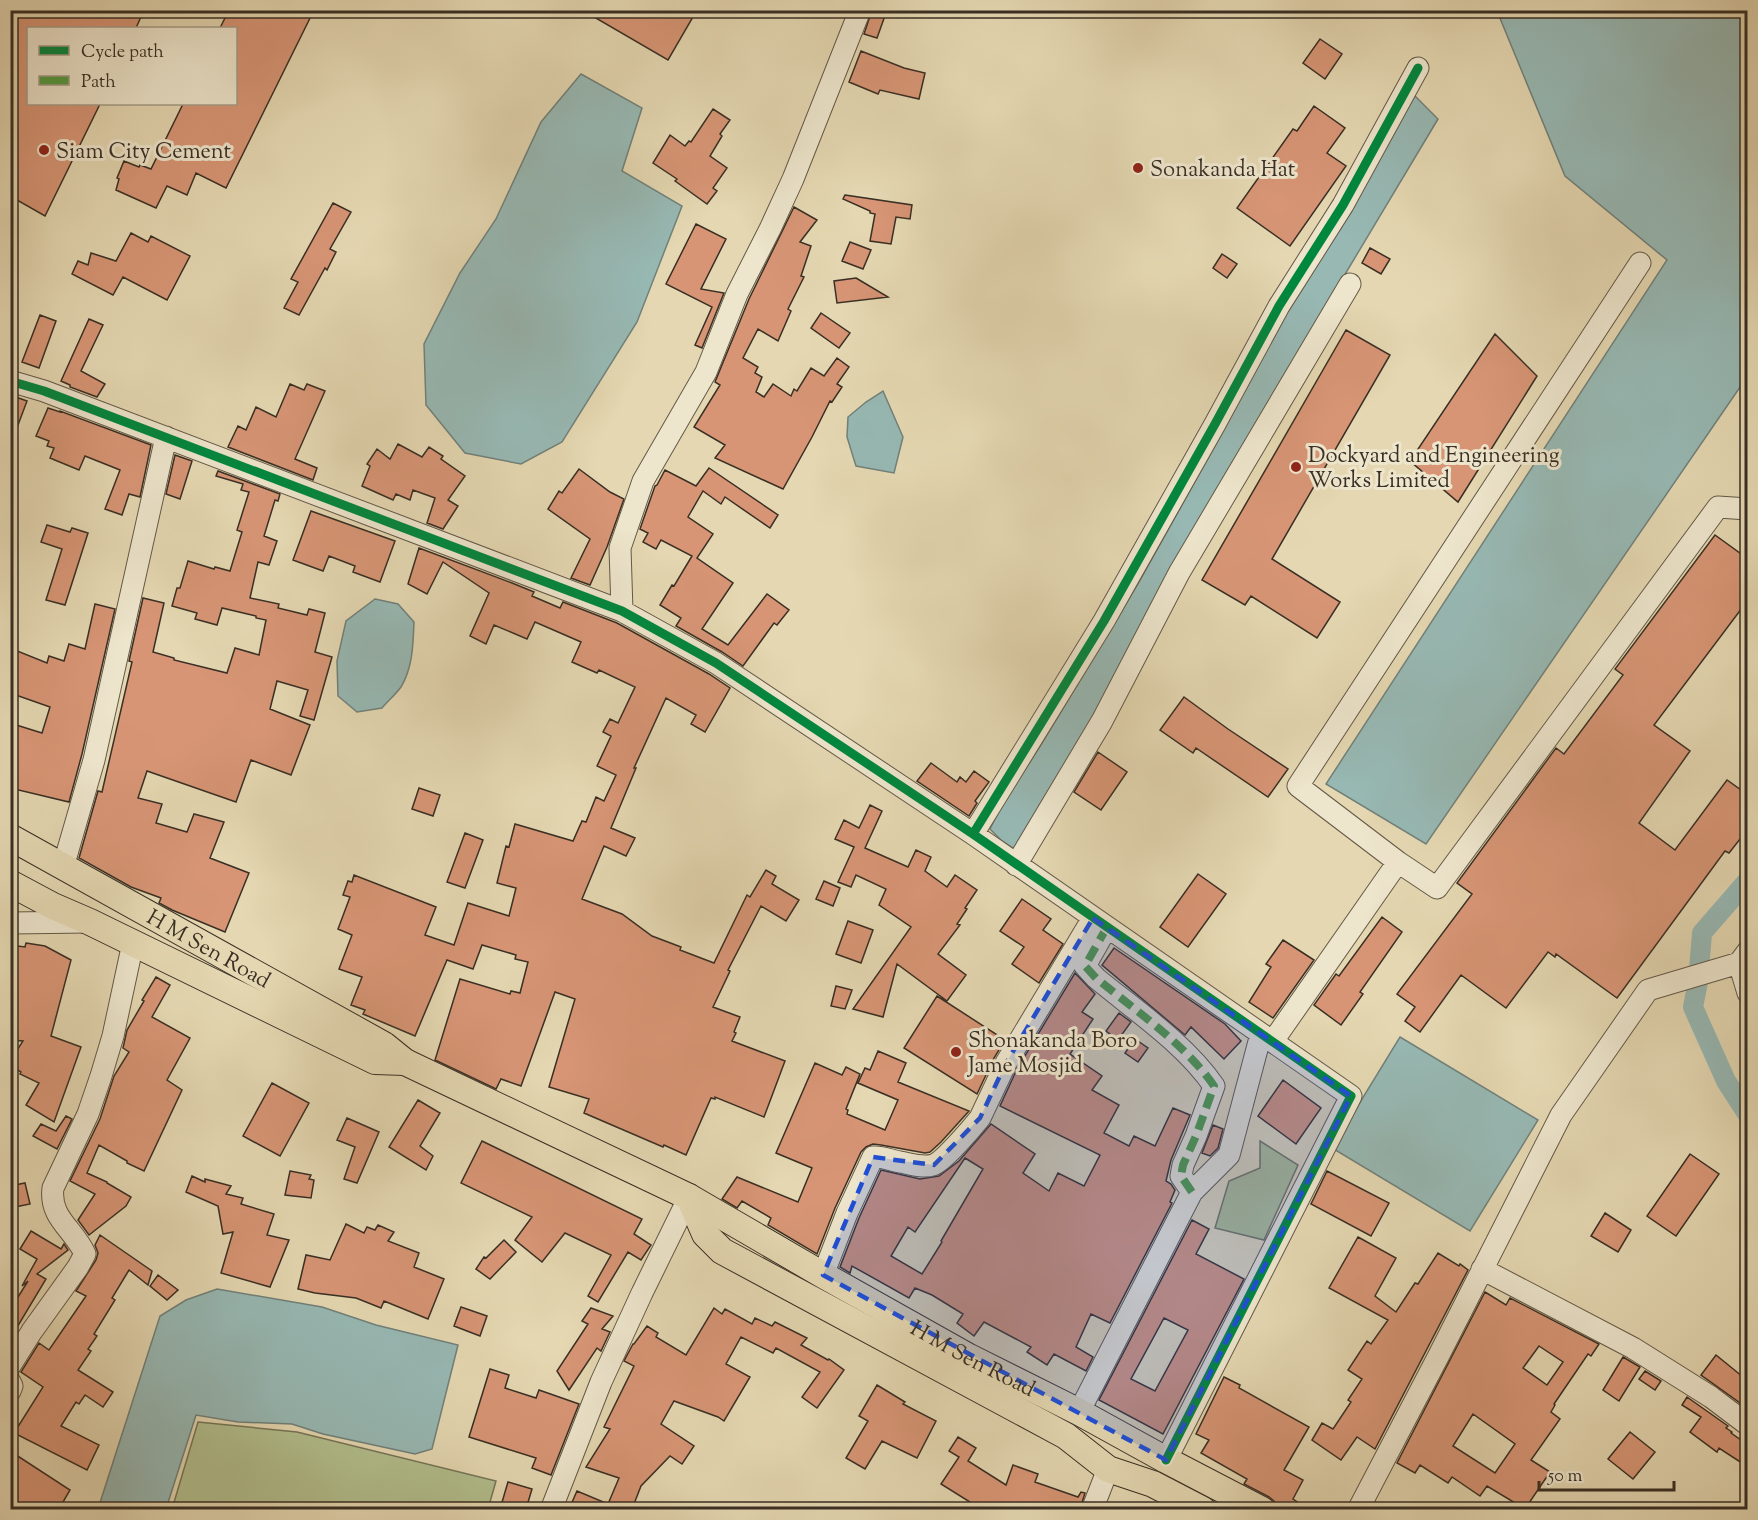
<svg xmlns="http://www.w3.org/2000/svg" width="1758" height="1520" font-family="'Sorts Mill Goudy',serif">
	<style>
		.green { fill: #b2be8d; stroke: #767658; stroke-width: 1.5 }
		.water { fill: #97b8b3; stroke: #71817a; stroke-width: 1.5 }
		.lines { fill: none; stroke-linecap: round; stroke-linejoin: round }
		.canal { stroke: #97b8b3; stroke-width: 20 }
		.building { fill: #d79575; stroke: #392f24; stroke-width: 1.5; fill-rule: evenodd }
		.minor-casing { stroke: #645947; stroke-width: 23 }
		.major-casing { stroke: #392f24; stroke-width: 28 }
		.minor { stroke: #ede5cc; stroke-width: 21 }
		.major { stroke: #e4d7b1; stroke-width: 26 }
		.quiet { stroke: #529d40; stroke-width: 8; stroke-dasharray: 15 8; stroke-linecap: butt }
		.cycleway-casing { stroke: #ede5cc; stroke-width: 13 }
		.cycleway { stroke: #00873e; stroke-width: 9 }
		.marked { fill: #1d4ed8; fill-opacity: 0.2; stroke: #1d4ed8; stroke-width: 4.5; stroke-dasharray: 12 8; stroke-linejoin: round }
		.poi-dot { fill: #8f2418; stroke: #ede5cc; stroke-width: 2 }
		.labels { text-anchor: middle; stroke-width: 6; stroke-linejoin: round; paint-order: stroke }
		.poi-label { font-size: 22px; fill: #392f24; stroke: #ede5cc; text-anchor: start }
		.street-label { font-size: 22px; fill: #392f24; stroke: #ede5cc }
	</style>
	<rect width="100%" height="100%" fill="#e4d7b1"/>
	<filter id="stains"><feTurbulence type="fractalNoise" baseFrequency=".00333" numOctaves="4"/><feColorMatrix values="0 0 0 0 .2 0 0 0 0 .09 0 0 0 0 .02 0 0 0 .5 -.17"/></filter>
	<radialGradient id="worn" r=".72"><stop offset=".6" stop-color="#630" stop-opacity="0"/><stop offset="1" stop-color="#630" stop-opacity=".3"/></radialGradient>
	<path class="green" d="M1260 1141 1298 1165 1264 1240 1215 1228 1229 1181 1260 1168Z
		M198 1422 297 1432 496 1481 488 1509H172Z"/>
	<path class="water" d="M1497 11H1747V377L1426 844 1326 784 1667 260 1565 176Z
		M581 74 642 108 622 171 682 206 637 322 562 442 521 464 465 453 426 405 424 344 460 273 496 219 541 122Z
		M1411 92 1438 119 1347 271 1019 852 1002 841 990 829 1001 807 1042 743 1139 582 1221 435 1283 318Z
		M883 391 903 437 894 473 856 466 847 437 848 417 866 402Z
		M375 599 398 604 414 622C413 644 413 667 401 687 396 694 388 701 382 708L357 712 338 696 337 661 346 621Z
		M1400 1037 1538 1120 1470 1231 1332 1148Z
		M217 1289 322 1307 376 1325 458 1345 432 1449 415 1454 323 1434 292 1424 238 1422 196 1415 166 1509H98L160 1316 186 1300Z"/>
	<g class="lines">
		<path class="canal" d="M1748 880 1702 933 1698 982 1693 1007 1726 1081 1748 1115"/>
	</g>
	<path class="building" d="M10 10H144L136 28H28V104H100L45 216 10 196Z
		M229 10H314L226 188 196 173 187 195 167 186 156 208 116 190 119 179 117 178 124 161 139 167 140 165 151 169 183 104H236V28H220Z
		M582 10H697L668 60Z
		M872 10H887L877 38 864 34Z
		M1320 39 1342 54 1325 79 1303 63Z
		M861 51 904 68 925 73 919 99 880 90 878 94 849 82Z
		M1314 106 1345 128 1327 153 1346 166 1290 246 1237 208 1293 129 1297 131Z
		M713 109 730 120 720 134 722 136 710 156 727 168 713 188 717 191 707 204 675 181 677 179 653 163 670 135 685 146 689 141 691 142Z
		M845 195 912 205 910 219 896 217 891 244 870 241 875 214 870 213V211L843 199Z
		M333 203 351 212 330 249 336 252 327 270 325 268 299 315 284 308 298 282 291 279Z
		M794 207 817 220 800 242 811 246 801 276 804 277 788 309 791 311 778 341 758 329 743 358 758 367 755 373 762 377 756 392 764 397 773 384 791 396 794 389 797 391 811 368 824 376 837 358 849 367 837 384 842 387 832 402 830 401 812 437 783 489 715 458 725 445 694 427 720 385 715 382 749 299Z
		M696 224 726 239 701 289 724 293 702 348 695 345 712 307 666 284Z
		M131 233 148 242 151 236 190 256 167 300 123 277 113 295 72 274 78 261 88 265 91 253 116 261Z
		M850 242 871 250 863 269 842 261Z
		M1370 248 1390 259 1381 274 1362 263Z
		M1222 254 1237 264 1227 278 1213 268Z
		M856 278 888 297 837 303 834 281Z
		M821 313 850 333 839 348 811 328Z
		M40 315 56 321 39 368 22 362Z
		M89 319 103 325 81 371 105 384 97 397 70 387V385L61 381Z
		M1346 330 1390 355 1272 559 1340 602 1317 638 1251 596 1245 605 1202 580Z
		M1495 334 1537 376 1458 502 1410 461Z
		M290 384 304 390 307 384 325 391 295 459 317 468 313 480 228 447 238 426 246 430 256 407 276 417Z
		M10 395 27 401 12 441H10Z
		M48 408 60 412V411L151 445 140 497 129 494 122 515 105 509 120 470 85 456 79 470 50 458 54 448 47 446 49 441 36 436Z
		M398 444 422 457 429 447 443 456 441 459 465 476 448 500 458 506 443 529 427 523 435 498 413 490 410 500 396 494 393 500 362 486 370 466 367 464 377 449 390 459Z
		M175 455 192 461 180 499 166 494Z
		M709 468 778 515 770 528 725 497 721 504 703 491 688 517 713 534 697 558 733 583 702 629 728 645 767 594 789 610 777 625 774 623 743 666 722 652 676 626 681 618 660 605 672 585 674 586 692 556 661 540 656 549 643 542 648 533 640 529 655 486 657 485 665 470 696 486Z
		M579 469 610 492 624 499 607 547 590 585 571 578 590 539 548 509 559 491 562 493Z
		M218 471 280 494 278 501 275 500 264 536 277 541 269 565 258 562 250 598 279 604 278 608 307 615 309 609 325 613 315 652 332 657 314 720 300 716 308 690 277 681 270 709 310 725 291 775 251 760 236 802 147 771 138 798 162 804 156 823 187 832 194 814 224 822 210 858 249 873 225 932 172 910 159 903 161 898 131 887 79 858 98 791 102 792 132 662 129 661 143 598 164 603 153 652 174 658V660L227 673 235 648 259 655 266 620 256 618V616L222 608 217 625 195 619 197 613 172 606 177 588H180L188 561 214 569 215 567 230 571 242 532 237 530 249 492 241 490 243 484 216 476Z
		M311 511 395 541 380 582 353 572 355 566 329 556 323 571 293 560Z
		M47 525 70 532 72 528 88 533 65 605 46 600 62 549 41 542Z
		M1715 535 1748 559V600L1654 725 1690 751 1639 823 1675 850 1727 780 1748 795V829L1729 853 1725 851 1617 998 1556 954 1555 957 1548 952 1506 1008 1461 975 1420 1032 1405 1021 1415 1007 1397 994 1472 894 1457 883 1556 748 1564 754 1623 675 1615 669Z
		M419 548 512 583 534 592 532 596 560 608 563 602 617 623 709 674 730 688 705 732 691 724 696 715 666 698 634 768H636L611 828 635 838 626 856 604 846 582 899 622 914 652 936 681 947 680 950 714 963 747 895 750 897 766 870 776 876 772 884 799 900 786 921 761 906 728 970 730 971 713 1007 740 1017 734 1032 736 1033 732 1041 785 1061 764 1117 715 1097V1099L711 1098 686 1155 664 1145 663 1147 584 1113 589 1099 549 1087 575 999 555 992 521 1086 501 1079 496 1089 435 1060 460 979 510 994 511 991 520 993 528 962 515 959 516 955 482 945 473 969 447 960 415 1036 363 1014 365 1010 351 1005 362 977 339 969 352 935 338 929 350 897 343 895 348 881 352 882 354 875 436 907 425 935 454 945 468 903 509 916 516 888 497 883 506 846 509 847 515 824 573 841 582 821 586 822 596 797 604 801 616 775 597 766 611 736 603 732 610 719 618 723 635 687 599 670 597 673 572 662 581 642 535 622 527 639 494 625 486 644 470 636 489 593 443 562 427 594 408 584Z
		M95 604 115 609 82 754 69 802 10 788V723L42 733 50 707 10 693V648L47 663 49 656 64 661 69 644 85 649Z
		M1184 697 1228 729 1288 769 1268 797 1196 748 1193 753 1160 730Z
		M1098 752 1127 772 1101 810 1074 792Z
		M931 763 957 782 960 777 966 782 974 771 989 782 975 801 977 803 969 816 917 781Z
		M419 788 440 795 433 816 412 809Z
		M870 805 882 811 865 848 908 867 916 850 931 857 925 871 947 887 955 875 977 890 965 908 967 909 957 924 960 925 938 954 966 975 947 1001 897 964 883 1017 853 1009 911 927 879 905 886 889 856 875 851 887 838 882 854 847 835 839 844 820 859 828Z
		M465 833 483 840 465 888 447 882Z
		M1198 874 1226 894 1188 947 1160 927Z
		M824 881 840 888 833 906 816 899Z
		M1022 899 1051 919 1043 930 1063 944 1039 983 1012 964 1024 947 1000 931Z
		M1382 917 1402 932 1360 992 1363 994 1341 1025 1314 1005 1336 974 1339 976Z
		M848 921 873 930 861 963 836 954Z
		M1283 940 1314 960 1273 1018 1249 1002 1271 967 1266 964Z
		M26 943 45 946 71 960 51 1036 81 1047 54 1122 26 1105 39 1083 20 1074 21 1072 10 1065V1061L23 1041 10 1040V945L25 947Z
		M1114 948 1225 1024 1241 1041 1224 1059 1191 1027 1185 1035 1102 965Z
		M1075 973 1095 994 1082 1012 1093 1019 1070 1054 1102 1076 1092 1090 1119 1105 1104 1133 1129 1146 1134 1136 1155 1146 1173 1108 1190 1115 1171 1160 1166 1181 1171 1184 1175 1190 1170 1202 1172 1203 1110 1323 1091 1314 1076 1347 1093 1357 1086 1371 1054 1354 1047 1365 1027 1352 1031 1347 984 1322 974 1336 957 1323 963 1314 932 1295 915 1288 909 1298 852 1266 850 1273 840 1267 859 1218 881 1170 920 1179 939 1176 959 1161 991 1124 1035 1154 1023 1173 1049 1191 1058 1173 1084 1186 1100 1155 1000 1106 1017 1069ZM965 1158 983 1169 941 1241 942 1242 922 1274 891 1256 908 1227 915 1232Z
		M156 977 170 985 152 1017 190 1038 167 1080 182 1090 144 1171 127 1163V1161L99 1145 87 1173 107 1182V1183L131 1197 126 1206 89 1235 78 1220 95 1194 70 1181 100 1119 114 1076 129 1052 123 1048 127 1030 144 1001 142 1000Z
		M836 986 852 990 845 1009 831 1006Z
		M937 996 1005 1040 994 1058 977 1094 904 1048Z
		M1119 1013 1131 1022 1118 1040 1106 1031Z
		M1135 1039 1148 1048 1138 1062 1125 1053Z
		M878 1051 906 1063 898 1082 969 1111 941 1142 930 1152 925 1153 881 1145 873 1144 866 1147 861 1152 835 1208 817 1254 768 1225 771 1218 742 1201 737 1208 722 1199 737 1177 798 1202 812 1168 776 1153 815 1063 842 1075 846 1067 860 1074 846 1109 848 1110 847 1114 885 1130 898 1100 858 1083 865 1068 870 1070Z
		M1283 1080 1321 1108 1296 1144 1258 1116Z
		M272 1083 309 1103 280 1156 243 1136Z
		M418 1100 440 1113 420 1146 433 1156 426 1170 389 1147Z
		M66 1116 72 1119 57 1149 33 1136 41 1124 56 1131Z
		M347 1118 379 1132 357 1183 344 1179 355 1147 337 1140Z
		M1213 1125 1223 1129 1218 1148 1210 1156 1202 1153Z
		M482 1141 642 1219 634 1234 651 1245 641 1260 628 1252 598 1302 588 1296 611 1255 565 1233 542 1262 515 1240 532 1217 461 1183Z
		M1690 1154 1719 1174 1676 1236 1647 1216Z
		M290 1171 311 1175 309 1179 314 1180 311 1198 285 1195Z
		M1327 1171 1389 1203 1371 1236 1311 1204Z
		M192 1176 205 1182V1179L231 1186 226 1194 243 1198 241 1204 274 1214 267 1235 289 1240 270 1287 221 1273 233 1232 223 1234 218 1206 186 1192Z
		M25 1183 30 1204 10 1208V1186Z
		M1605 1213 1631 1230 1618 1252 1591 1236Z
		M1192 1220 1209 1229 1196 1254 1244 1279 1163 1434 1099 1400ZM1164 1318 1188 1330 1155 1391 1131 1379Z
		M346 1224 364 1233 367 1227 375 1230 378 1225 394 1232 388 1241 419 1253 414 1267 444 1279 428 1319 384 1301 381 1308 356 1298 315 1293 298 1289 306 1255 330 1260Z
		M31 1231 61 1249 64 1244 68 1250 37 1274 46 1279 10 1339V1304L13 1305 28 1281 22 1286 37 1259 20 1249Z
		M100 1235 152 1271 148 1285 129 1270 112 1298 115 1300 94 1334 97 1336 88 1349 91 1351 78 1370 113 1392 103 1407 85 1395 79 1404 76 1402 61 1426 99 1445 87 1470 14 1433 43 1387 21 1372 39 1343 49 1350 86 1296 76 1291 96 1260 98 1253 95 1245Z
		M1358 1237 1396 1258 1375 1296 1396 1312 1415 1283 1418 1284 1438 1253 1459 1266 1460 1264 1468 1270 1375 1449 1357 1437 1341 1460 1312 1440 1322 1423 1333 1429 1351 1402 1348 1400 1362 1379 1348 1370 1367 1341 1371 1344 1388 1320 1329 1288Z
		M504 1240 516 1252 490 1279 476 1269 484 1257 486 1258Z
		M158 1275 178 1290 167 1300 150 1286Z
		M1485 1292 1506 1305 1510 1298 1599 1344 1591 1356 1588 1354 1554 1404 1555 1405 1551 1412 1560 1419 1531 1460 1550 1472 1525 1509 1487 1486 1480 1496 1452 1477 1448 1483 1420 1465 1415 1473 1397 1463ZM1539 1346 1563 1362 1547 1385 1523 1368ZM1473 1414 1515 1444 1495 1473 1453 1446Z
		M461 1307 487 1316 480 1336 454 1326Z
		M591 1308 613 1316 602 1329 610 1332 601 1351 597 1348 569 1390 557 1371 588 1324 582 1321Z
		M714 1308 722 1314 725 1309 752 1324 755 1318 772 1326 775 1322 807 1338 801 1345 828 1360 829 1359 844 1370 817 1408 802 1397 820 1372 776 1348 773 1353 741 1337 726 1364 750 1377 724 1421 718 1417 674 1401 661 1424 694 1446 682 1464 670 1456 641 1486 632 1509H569L577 1491 608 1504 619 1478 586 1467 610 1429 604 1427 634 1366 624 1361 633 1344H634L647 1326 658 1333 656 1337 686 1355Z
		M1716 1355 1748 1381V1400L1743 1405 1701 1375Z
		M1623 1357 1640 1367 1619 1401 1603 1390Z
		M490 1369 509 1375 505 1388 536 1398 539 1390 579 1404 551 1475 532 1468 536 1458 469 1437Z
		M1645 1371 1661 1381 1655 1390 1639 1379Z
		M1224 1377 1240 1385 1239 1388 1309 1427 1284 1470 1303 1480 1293 1499 1308 1509H1277L1275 1502 1269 1497 1244 1484 1247 1479 1201 1453 1209 1440 1196 1434Z
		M877 1385 905 1402 903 1404 936 1421 917 1458 882 1441 865 1469 846 1458 868 1421 859 1416Z
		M1687 1397 1728 1426 1726 1428 1732 1432 1731 1433 1748 1445V1467L1719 1448 1717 1452 1690 1432 1701 1417 1682 1405Z
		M1630 1432 1655 1452 1633 1479 1608 1459Z
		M958 1437 976 1448 968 1461 1006 1485 1013 1465 1038 1474 1035 1482 1078 1497 1081 1492 1085 1493 1080 1509H981L941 1484 959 1457 949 1451Z
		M10 1451 70 1490 59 1509H10Z
		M508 1482 532 1489 526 1509H500Z"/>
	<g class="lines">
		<g class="minor-casing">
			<path id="minor" d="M10 381 44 391 622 611 716 663 973 834 1351 1096 1166 1460
				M622 611 620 548 643 481 706 372 737 294 770 229 793 179 860 10
				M973 834 1104 621 1215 424 1279 306 1343 205 1418 68
				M1398 862 1298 786 1640 263
				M1016 865 1102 721 1179 573 1350 284
				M63 867 94 760 166 437
				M10 923 89 922
				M1107 927 1085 966 1096 978C1136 1011 1185 1044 1214 1086L1196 1136 1183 1165 1181 1176 1192 1192
				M1739 963 1748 993
				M1273 1041 1398 862 1437 888 1718 507 1748 509
				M1482 1269 1633 1348 1711 1397 1748 1425
				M823 1275 847 1213 873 1157C882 1156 892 1161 900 1162 911 1164 923 1168 933 1165 943 1162 972 1128 980 1118L1006 1063 1093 918
				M10 1366 32 1331 78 1267 85 1254C74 1229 49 1218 53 1188L88 1114 101 1076 113 1036 133 943
				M10 1382 12 1386 10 1391
				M1079 1412 1192 1192 1229 1155 1261 1034
				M551 1510 601 1382 642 1293 689 1197
				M1092 1510 1108 1469
				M1358 1510 1439 1355 1561 1115 1648 990 1739 963 1748 951"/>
		</g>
		<g class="major-casing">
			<g id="major">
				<path id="s1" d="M10 837 384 1045 405 1062 689 1197 823 1275 969 1357 1079 1412 1166 1460 1262 1510"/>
				<path d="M10 883 53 906 90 922 375 1061 405 1062"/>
				<path d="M689 1197 705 1234 722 1251 1066 1436 1108 1469 1153 1484 1203 1510"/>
			</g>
		</g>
		<use href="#minor" class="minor"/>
		<use href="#major" class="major"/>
		<path class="quiet" d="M1107 927 1085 966 1096 978C1136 1011 1185 1044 1214 1086L1196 1136 1183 1165 1181 1176 1192 1192"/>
		<g class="cycleway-casing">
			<path id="cycleway" d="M10 381 44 391 622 611 716 663 973 834 1351 1096 1166 1460
				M973 834 1104 621 1215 424 1279 306 1343 205 1418 68"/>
		</g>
		<use href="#cycleway" class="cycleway"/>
	</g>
	<path class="marked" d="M1093 918 1351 1096 1166 1460 823 1275 873 1157 934 1165 980 1118 1006 1063Z"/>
	<g class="poi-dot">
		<circle cx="44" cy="150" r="6"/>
		<circle cx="1138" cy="168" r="6"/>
		<circle cx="1296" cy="467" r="6"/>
		<circle cx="956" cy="1052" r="6"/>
	</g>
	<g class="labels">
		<g class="poi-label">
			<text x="56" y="158">Siam City Cement</text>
			<text x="1150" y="176">Sonakanda Hat</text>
			<text x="1308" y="462">Dockyard and Engineering<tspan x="1308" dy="25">Works Limited</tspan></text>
			<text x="968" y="1047">Shonakanda Boro<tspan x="968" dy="25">Jame Mosjid</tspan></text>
		</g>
		<g class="street-label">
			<text dy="8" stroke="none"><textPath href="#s1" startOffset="228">H M Sen Road</textPath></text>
			<text dy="8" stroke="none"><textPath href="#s1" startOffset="1096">H M Sen Road</textPath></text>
		</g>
	</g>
	<rect width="1758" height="1520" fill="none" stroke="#e4d7b1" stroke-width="36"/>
	<rect x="12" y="12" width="1734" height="1496" fill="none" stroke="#392f24" stroke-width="3"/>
	<rect x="18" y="18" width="1722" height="1484" fill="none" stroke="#392f24" stroke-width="1.5"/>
	<rect x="27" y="27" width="210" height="78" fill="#ede5cc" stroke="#a59c89" stroke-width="1.5"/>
	<rect x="39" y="46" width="30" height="9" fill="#00873e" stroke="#a59c89" stroke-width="1.5"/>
	<text x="81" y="57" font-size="18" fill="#392f24">Cycle path</text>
	<rect x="39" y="76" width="30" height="9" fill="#529d40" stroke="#a59c89" stroke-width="1.5"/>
	<text x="81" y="87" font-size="18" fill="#392f24">Path</text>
	<path d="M1539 1481v9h135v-9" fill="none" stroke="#392f24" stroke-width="3"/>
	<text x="1548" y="1481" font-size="18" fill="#392f24" stroke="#ede5cc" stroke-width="4.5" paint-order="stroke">50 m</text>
	<rect width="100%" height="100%" filter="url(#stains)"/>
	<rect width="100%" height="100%" fill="url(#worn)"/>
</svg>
